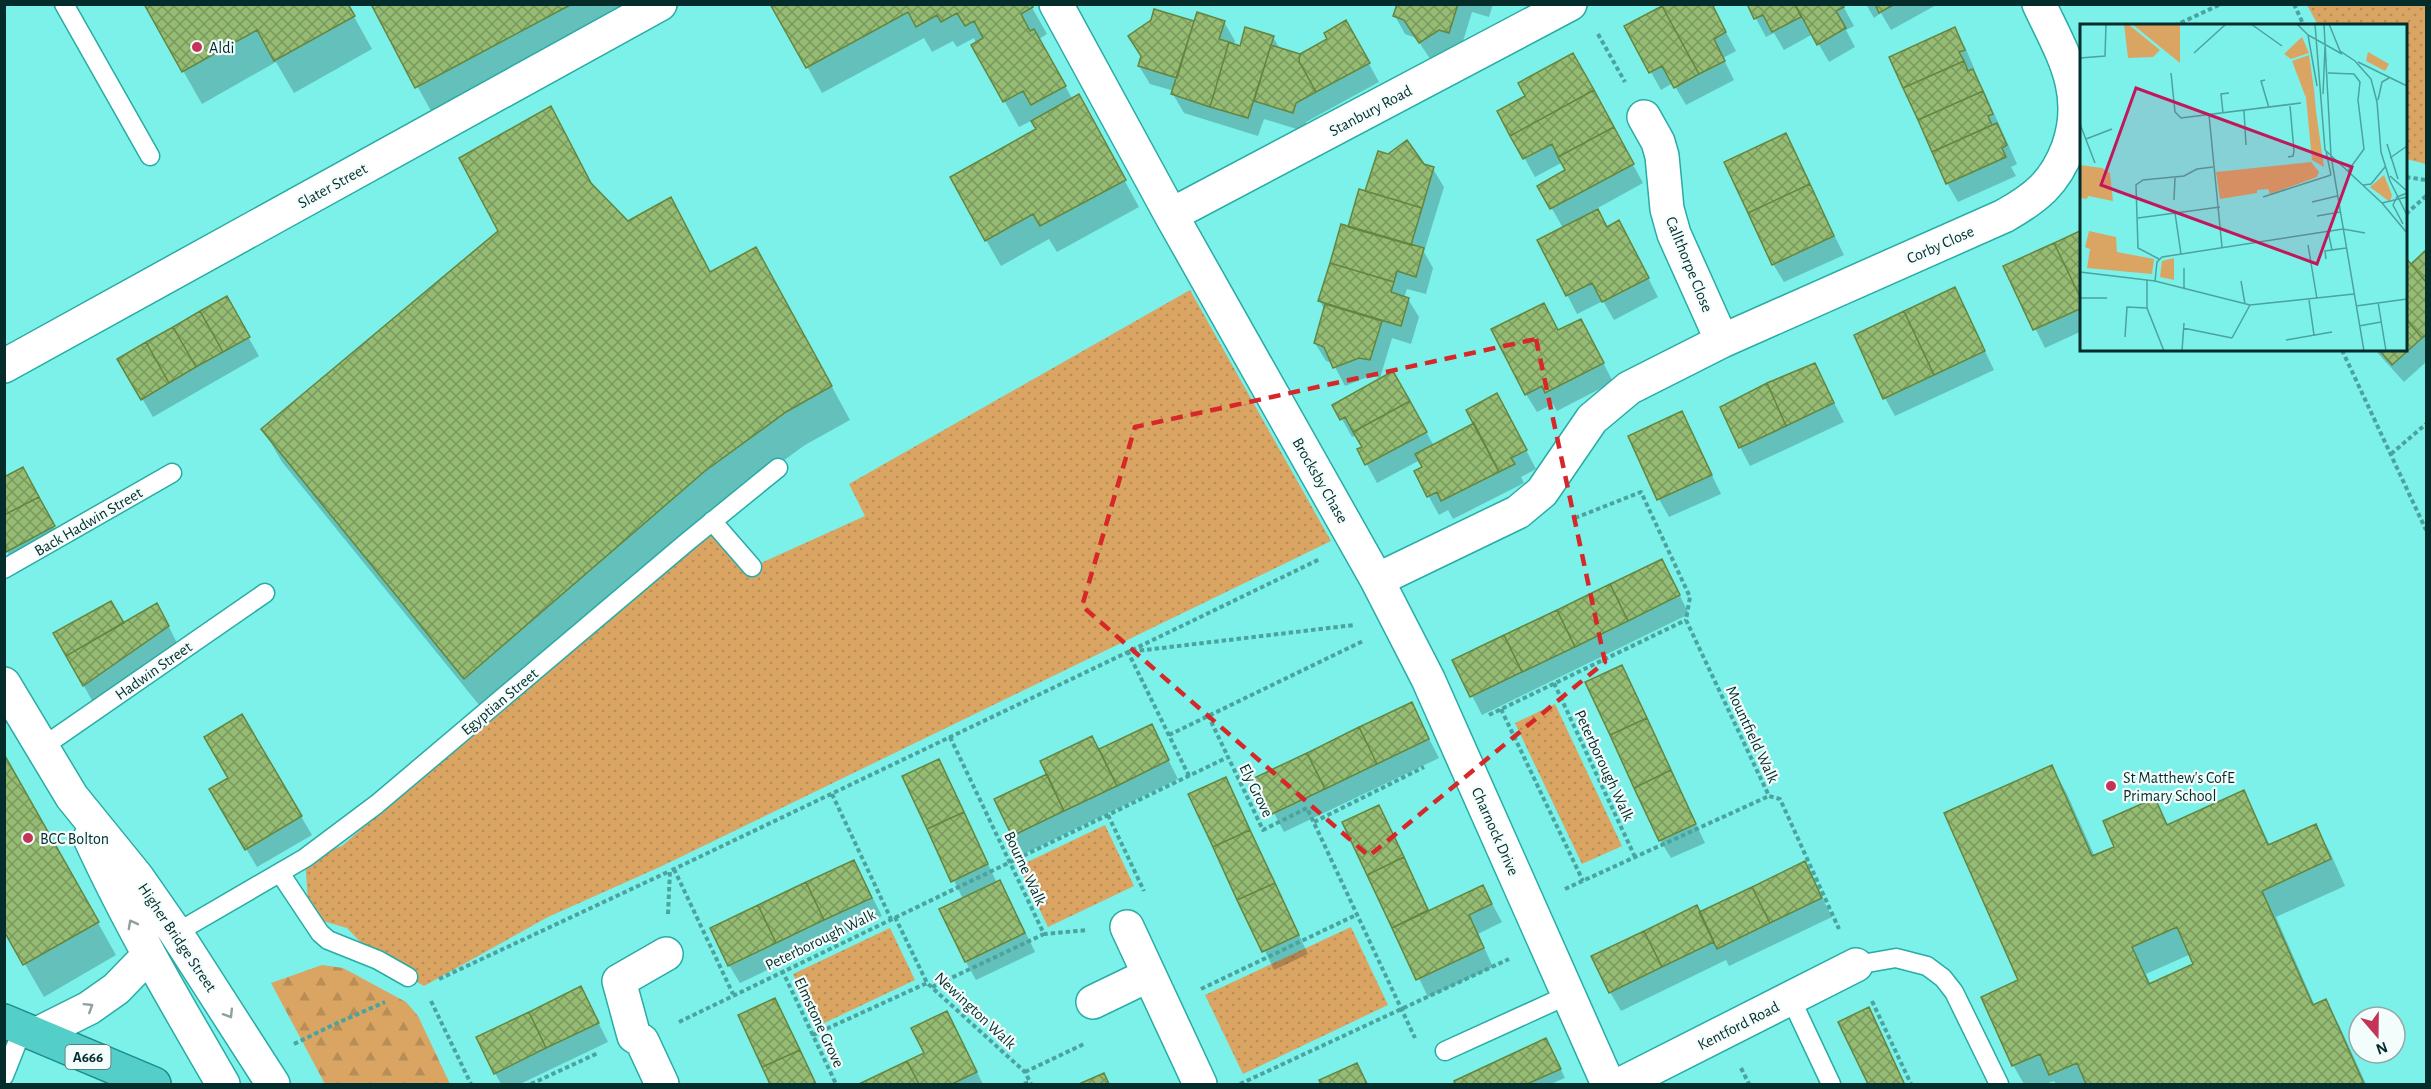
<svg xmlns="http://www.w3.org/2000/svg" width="2431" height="1089" font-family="'Alegreya Sans',sans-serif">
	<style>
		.grass { fill: url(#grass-dots) }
		.forest { fill: url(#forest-firs) }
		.shadow { fill: #0003; fill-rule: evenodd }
		.building { fill: url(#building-cross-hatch); stroke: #63863f; stroke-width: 1.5; fill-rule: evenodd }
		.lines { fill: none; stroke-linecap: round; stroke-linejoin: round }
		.service-casing { stroke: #29aba6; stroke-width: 21 }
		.minor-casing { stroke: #29aba6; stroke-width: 36 }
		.secondary-casing { stroke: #29aba6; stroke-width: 36 }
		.trunk-casing { stroke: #1d8d88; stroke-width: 36 }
		.path { stroke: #4ca39e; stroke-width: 4; stroke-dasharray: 4.5 3; stroke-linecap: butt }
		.service { stroke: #fff; stroke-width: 18 }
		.minor { stroke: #fff; stroke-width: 33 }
		.secondary { stroke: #fff; stroke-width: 33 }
		.trunk { stroke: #54cec8; stroke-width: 33 }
		.oneway { stroke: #8ea09f }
		.marked { fill: none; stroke: #d62828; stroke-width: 4.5; stroke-dasharray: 12 8; stroke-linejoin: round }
		.poi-dot { fill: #c33458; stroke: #f3fdfc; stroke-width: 2 }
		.labels { text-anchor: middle; stroke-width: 4.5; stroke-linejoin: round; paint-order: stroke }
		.shield { fill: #f3fdfc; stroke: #4c6b69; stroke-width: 1.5 }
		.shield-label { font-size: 15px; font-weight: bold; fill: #042c2a }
		.poi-label { font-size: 16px; fill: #042c2a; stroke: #f3fdfc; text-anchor: start }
		.street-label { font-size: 16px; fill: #042c2a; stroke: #f3fdfc }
		.inset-road { fill: none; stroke: #4ca29d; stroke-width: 1.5 }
		.view { fill: #c2185b; fill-opacity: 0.15; stroke: #c2185b; stroke-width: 3 }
		.inset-edge { fill: none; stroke: #042c2a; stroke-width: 3 }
	</style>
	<defs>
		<pattern id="grass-dots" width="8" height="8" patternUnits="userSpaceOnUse" patternTransform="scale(1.5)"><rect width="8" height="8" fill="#daa463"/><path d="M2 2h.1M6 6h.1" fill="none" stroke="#b98d56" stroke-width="1.8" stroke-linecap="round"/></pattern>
		<pattern id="forest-firs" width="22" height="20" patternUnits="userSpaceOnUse" patternTransform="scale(1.5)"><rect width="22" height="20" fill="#daa463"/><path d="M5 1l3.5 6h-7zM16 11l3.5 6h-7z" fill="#b98d56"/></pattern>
		<pattern id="building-cross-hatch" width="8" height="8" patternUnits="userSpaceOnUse" patternTransform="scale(1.5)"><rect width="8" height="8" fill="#96bb72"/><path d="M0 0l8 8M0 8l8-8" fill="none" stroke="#78985e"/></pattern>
	</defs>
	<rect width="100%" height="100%" fill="#7cf1ea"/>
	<path class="grass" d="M2307 5H2426V164L2406 159V26L2318 25Z
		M1190 290 1331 541 662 866 548 917 424 986 378 960 347 928 309 917 305 858 342 846 712 521 752 567 865 516 849 484Z
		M1555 704 1622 846 1582 864 1515 723Z
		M1105 825 1134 886 1048 927 1019 866Z
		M1351 927 1388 1005 1243 1074 1205 995Z
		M890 928 915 980 818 1026 793 974Z"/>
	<path class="forest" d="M322 965 343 968 406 1002 418 1016 450 1084H325L271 983Z"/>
	<path class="shadow" d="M145 4H347L372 49 294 93 276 62 202 104Z
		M372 4H652L436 120Z
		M772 4H1030L1047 34 1039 39 1073 100 1093 123 1139 207 1057 252 1049 239 1001 266 986 240 1038 130 1033 120 1019 127 973 45 976 43 974 38 957 47 953 41 932 52 924 38 822 93Z
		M1398 4H1493L1489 17 1472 12 1460 51 1450 48 1431 60 1416 38 1405 34 1395 16Z
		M1711 4 1736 51 1723 58 1734 80 1686 105 1673 83 1661 90 1651 72Z
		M1748 4H1842L1854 26 1846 30 1855 47 1829 62 1813 34 1784 50 1774 33 1766 37Z
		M1866 4H1938L1891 30 1881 13 1874 18Z
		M1155 11 1195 23 1224 22 1235 41 1233 45 1241 48 1273 37 1280 49 1301 56 1329 40 1346 22 1379 82 1306 122 1303 131 1264 119 1258 136 1184 113 1173 94 1174 91 1150 84 1139 66Z
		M1954 29 1965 47 1974 68 1972 70 1983 89 2017 164 2011 167 2016 176 1958 202 1947 183 1891 57Z
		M1583 73 1643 183 1596 209 1607 228 1629 241 1658 297 1614 320 1603 301 1577 314 1539 240 1563 228 1539 186 1567 171 1563 162 1535 177 1499 112Z
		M551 108 594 188 627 223 671 199 711 273 775 282 850 420 805 445 724 504 484 711 282 462 263 429 500 232Z
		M1785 135 1844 255 1784 282 1773 264Z
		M1423 165 1433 169 1444 187 1424 252 1433 268 1426 294 1407 289 1404 298 1408 299 1419 317 1411 344 1392 338 1380 378 1370 376 1345 386 1333 363 1326 361 1315 343 1325 311 1320 301 1366 193Z
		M2082 232V331L2045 348 2005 267Z
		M2426 252V362L2404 382 2375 350H2406V260L2410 266Z
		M1955 289 1994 370 1895 416 1885 398Z
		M226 298 259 356 153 417 119 359Z
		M1558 332 1591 339 1613 382 1557 411 1553 404 1537 412 1526 394Z
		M1815 365 1844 422 1750 466 1740 447Z
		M1393 373 1434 446 1507 414 1536 469 1521 477 1524 483 1453 519 1448 510 1439 515 1429 497 1416 472 1424 468 1420 460 1377 483 1359 450 1364 447 1356 435 1352 437 1334 405Z
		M1682 413 1721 494 1669 517 1659 499Z
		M22 469 59 536 12 560 4 546V478Z
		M1672 580 1689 614 1482 715 1454 661Z
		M167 623 178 645 94 704 55 634 123 624Z
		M1622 667 1705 843 1671 858 1660 840Z
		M1411 704 1439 758 1284 832 1256 779Z
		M242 716 312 835 257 867 211 790 230 779Z
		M1151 726 1178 779 1024 854 1013 835 1099 750Z
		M4 756 116 955 44 997 4 928Z
		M939 761 997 883 999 882 1010 900 1035 952 976 980 966 962 963 899 904 777Z
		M2052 767 2067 794 2095 857 2116 848 2154 800 2169 826 2244 792 2270 845 2315 826 2330 852 2345 886 2276 917 2315 1006 2325 1001 2340 1027 2366 1084H2056L2054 1081 2045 1084H2024L2013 1065 2020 981ZM2191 954 2195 964 2151 985 2146 974Z
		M1225 779 1308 954 1274 970 1190 795Z
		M1379 807 1430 912 1483 887 1502 922 1478 934 1493 967 1428 997 1344 822Z
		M854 862 882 916 740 983 729 965Z
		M1804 863 1832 917 1729 966 1726 960 1621 1011 1610 992 1699 913Z
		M581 988 608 1042 520 1084H501L495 1073Z
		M775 1000 785 1018 816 1084H772L740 1016Z
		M947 1013 983 1084H863L926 1054Z
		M1873 1018 1905 1084H1870L1840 1022Z
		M1551 1049 1565 1078 1551 1084H1457L1456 1082Z
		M1357 1064 1368 1084H1323L1321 1080Z"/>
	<path class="building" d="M144 4H348L355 16 274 61 257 30 182 72Z
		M371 4H572L415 88Z
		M770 4H1031L1033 7 1021 14 1030 31 1034 29 1066 86 1031 105 1023 91 1003 102 971 45 983 38 974 21 965 26 957 13 941 22 937 15 916 27 908 12 806 68Z
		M1397 4H1458L1449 33 1439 30 1419 43 1404 20 1393 16Z
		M1665 4H1712L1726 32 1714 39 1725 61 1699 74 1662 6Z
		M1747 4H1795L1801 17 1772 32 1763 15 1754 19Z
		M1795 4H1843L1844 7 1836 11 1846 28 1817 45Z
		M1875 4H1895L1879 13Z
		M1662 6 1699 74 1674 88 1662 66 1649 73 1624 26Z
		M1154 9 1194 21 1177 78 1138 66 1141 56 1128 36 1151 20Z
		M1197 12 1225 21 1219 39 1229 42 1210 107 1171 94Z
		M1346 20 1370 63 1316 92 1299 61 1300 54 1327 39 1324 33Z
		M1245 27 1274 36 1248 118 1210 107 1229 42 1240 46Z
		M1955 27 1965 50 1959 52 1964 61 1903 88 1889 57Z
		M1271 45 1300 54 1299 61 1316 92 1296 103 1293 113 1254 101Z
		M1573 53 1594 90 1510 136 1497 111 1525 96 1518 83Z
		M1964 61 1968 71 1973 69 1983 91 1918 120 1903 88Z
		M1594 90 1614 127 1558 157 1552 144 1523 159 1510 136Z
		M1983 91 1993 114 1988 116 1992 125 1932 152 1918 120Z
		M1079 94 1126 180 1040 226 1033 214 985 241 950 177 1036 129 1031 121Z
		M551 106 591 183 628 221 671 197 710 272 756 247 832 386 786 412 705 471 464 679 261 429 498 231 459 158Z
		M1997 123 2007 145 2002 148 2006 157 1946 184 1932 152Z
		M1614 127 1634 164 1550 209 1537 186 1565 170 1558 157Z
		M1786 133 1810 184 1748 213 1724 162Z
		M1407 140 1424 164 1434 167 1422 208 1365 191 1378 151 1388 154Z
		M1810 184 1834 236 1772 265 1748 213Z
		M1359 189 1422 208 1411 245 1348 227Z
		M1598 209 1607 227 1619 220 1649 278 1602 302 1592 283 1566 296 1537 240Z
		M1341 224 1424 248 1416 277 1397 271 1394 282 1330 263Z
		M2082 230V301L2054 243Z
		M2054 243 2082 301V308L2033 330 2003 266Z
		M2426 250V282L2411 264Z
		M2406 258 2426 282V335L2422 338 2406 319Z
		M1330 263 1394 282 1391 292 1409 298 1401 326 1318 301Z
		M1955 287 1985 351 1934 375 1904 311Z
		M227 296 250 337 223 352 200 311Z
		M1544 303 1558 330 1581 319 1604 363 1545 393 1542 386 1525 395 1491 329Z
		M1325 304 1382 321 1370 360 1359 358 1333 368 1324 347 1314 343Z
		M200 311 223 352 196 367 173 327Z
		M1904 311 1934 375 1883 399 1854 335Z
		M2406 319 2422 338 2392 365 2379 350H2406Z
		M173 327 196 367 169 383 146 342Z
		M146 342 169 383 141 400 117 359Z
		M1815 363 1834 403 1786 426 1767 383Z
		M1393 371 1410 401 1353 432 1345 417 1340 420 1332 405Z
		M1767 383 1786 426 1739 448 1720 407Z
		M1497 393 1527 450 1511 458 1515 464 1499 472 1466 410Z
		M1410 401 1427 432 1365 465 1357 449 1362 447 1353 432Z
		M1682 411 1712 475 1657 500 1628 436Z
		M1474 423 1499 472 1441 501 1437 492 1427 497 1414 471 1422 467 1415 454Z
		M23 467 39 497 4 515V477Z
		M39 497 55 526 6 552 4 515Z
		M1662 559 1680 595 1628 621 1610 584Z
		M1610 584 1628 621 1575 647 1557 610Z
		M111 601 124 623 66 656 53 633Z
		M157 603 169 626 83 686 66 656Z
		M1557 610 1575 647 1522 672 1504 635Z
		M1504 635 1522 672 1470 697 1452 660Z
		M1622 665 1647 718 1610 735 1585 682Z
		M1412 702 1429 739 1377 764 1359 727Z
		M242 714 302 816 245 850 209 789 228 778 204 737Z
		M1647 718 1671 770 1634 788 1610 735Z
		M1152 724 1169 760 1117 786 1099 749Z
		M1359 727 1377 764 1325 789 1307 753Z
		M1092 736 1117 786 1064 811 1040 761Z
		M1307 753 1325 789 1272 814 1254 778Z
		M4 754 99 922 23 965 4 931Z
		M939 759 964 812 927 829 902 776Z
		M2052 765 2092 856 2114 847 2103 821 2155 798 2167 825 2244 790 2268 845 2316 824 2331 859 2262 891 2313 1005 2326 999 2364 1084H2086L2077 1063 2049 1075 2040 1054 2012 1066 1981 997 2018 980 1944 813ZM2177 927 2193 964 2149 984 2132 947Z
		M1671 770 1696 824 1659 841 1634 788Z
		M1047 774 1064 811 1012 836 994 799Z
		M1226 777 1250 830 1213 847 1188 794Z
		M1379 805 1404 857 1367 875 1342 822Z
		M964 812 988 864 951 882 927 829Z
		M1250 830 1275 883 1237 900 1213 847Z
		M1404 857 1428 910 1392 928 1367 875Z
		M854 860 872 898 824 920 806 882Z
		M1805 861 1822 898 1770 923 1752 887Z
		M1000 880 1025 933 965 962 939 909Z
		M806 882 824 920 776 943 758 905Z
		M1275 883 1299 935 1262 952 1237 900Z
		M1483 885 1492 904 1469 915 1484 948 1416 980 1392 928Z
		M1752 887 1770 923 1717 949 1699 912Z
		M758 905 776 943 728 966 710 928Z
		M1697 905 1714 942 1662 967 1644 931Z
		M1644 931 1662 967 1609 993 1591 956Z
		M581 986 599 1023 546 1048 529 1012Z
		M775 998 800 1050 762 1067 738 1015Z
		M1869 1007 1904 1083 1901 1084H1868L1838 1022Z
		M947 1011 977 1072 952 1084H919L907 1061 924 1053 911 1028Z
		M529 1012 546 1048 494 1074 476 1037Z
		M1546 1038 1561 1069 1527 1084H1455L1454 1081Z
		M800 1050 816 1084H770L762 1067Z
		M907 1061 919 1084H859Z
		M1357 1063 1367 1084H1321L1319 1080Z
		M1104 1073 1109 1084H1079Z"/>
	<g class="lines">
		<g class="service-casing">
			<path id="service" d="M64 4 150 156
				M712 521 752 567
				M4 569 172 473
				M41 748 265 593
				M280 873 320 933 328 940 378 960 408 977
				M176 933 305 858 377 804 687 542 778 468
				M1856 965 1896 958 1927 966 1943 978 1954 992 1999 1084
				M1791 999 1831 1084
				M1445 1051 1568 995
				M4 1076 23 1028"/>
		</g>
		<g class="minor-casing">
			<path id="minor" d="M1056 4 1171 215 1377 580 1428 679 1608 1084
				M1644 117 1658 142 1662 156 1667 209 1674 234 1722 341
				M1171 215 1570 4
				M4 366 660 4
				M1377 580 1518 512 1542 492 1592 419 1629 388 1722 341 2004 216C2036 198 2055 183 2068 148 2088 92 2062 53 2039 4
				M1127 927 1200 1084
				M1093 1002 1149 975
				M662 1084 642 1041 634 1036 619 981 666 954
				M1621 1084 1856 965"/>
		</g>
		<g class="secondary-casing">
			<path id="secondary" d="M4 684 72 797 137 877 176 933 273 1084
				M90 838C129 923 176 1003 223 1084
				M37 1034 89 1008 116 989 149 955"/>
		</g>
		<g class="trunk-casing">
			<path id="trunk" d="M4 1021 154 1084"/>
		</g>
		<path class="path" d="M2294 4 2304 26
			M2174 26 2221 4
			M1598 34 1625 82
			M2406 177 2426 180
			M2406 214 2426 196
			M2342 350 2426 530
			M2391 454 2426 424
			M1575 518 1641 492 1690 597 1686 620 1769 796 1780 799 1839 929
			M1554 683 1635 857
			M1501 709 1583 881
			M1208 715 1228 757
			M1489 715 1686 620
			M1169 735 1363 641
			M950 737 1044 934 1088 930
			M1189 776 1128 652 1320 559
			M832 794 891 919
			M1108 815 1144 891
			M1314 822 1424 767
			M674 869 733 994
			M1565 889 1769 796
			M668 914 670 871 1128 652 1354 625
			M895 917 927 983 1025 1072 1031 1084
			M782 970 836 1084
			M439 979 670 871
			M932 987 1044 934
			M1201 989 1358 914
			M431 1001 471 1084
			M1872 1001 1911 1084
			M679 1022 1228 757 1263 830 1307 808 1415 1038
			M813 1035 927 983
			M294 1044 335 1024 385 1002
			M1741 1068 1749 1084
			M1025 1072 1086 1043
			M531 1084 598 1053
			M1024 1084 1030 1082
			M1240 1084 1509 959"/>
		<use href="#service" class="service"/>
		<use href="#minor" class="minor"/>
		<use href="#secondary" class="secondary"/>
		<use href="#trunk" class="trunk"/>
	</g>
	<defs><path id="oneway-chevron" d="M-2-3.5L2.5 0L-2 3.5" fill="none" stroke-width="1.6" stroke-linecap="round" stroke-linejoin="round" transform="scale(1.5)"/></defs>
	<g class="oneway">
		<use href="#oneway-chevron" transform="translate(132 924) rotate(-118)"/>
		<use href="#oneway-chevron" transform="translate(89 1007) rotate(-32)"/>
		<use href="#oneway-chevron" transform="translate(229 1014) rotate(58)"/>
	</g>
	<path class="marked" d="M1536 339 1605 662 1369 856 1082 606 1135 427Z"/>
	<g class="poi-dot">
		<circle cx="197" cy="47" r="6"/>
		<circle cx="2111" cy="786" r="6"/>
		<circle cx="28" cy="838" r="6"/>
	</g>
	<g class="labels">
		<rect class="shield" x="65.5" y="1045" width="45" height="24" rx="4.5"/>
		<g class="shield-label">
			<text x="88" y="1062">A666</text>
		</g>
		<g class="poi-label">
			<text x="209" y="53">Aldi</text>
			<text x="2123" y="783">St Matthew's CofE<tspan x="2123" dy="18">Primary School</tspan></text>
			<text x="40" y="844">BCC Bolton</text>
		</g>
		<g class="street-label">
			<text transform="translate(1370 110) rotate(-28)" y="6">Stanbury Road</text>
			<text transform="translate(332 185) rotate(-29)" y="6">Slater Street</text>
			<text transform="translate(1940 244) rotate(-24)" y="6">Corby Close</text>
			<text transform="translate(1690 264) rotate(68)" y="6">Callthorpe Close</text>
			<text transform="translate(1321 480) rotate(60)" y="6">Brocksby Chase</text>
			<text transform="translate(88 521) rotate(-30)" y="6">Back Hadwin Street</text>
			<text transform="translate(153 670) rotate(-35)" y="6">Hadwin Street</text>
			<text transform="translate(499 701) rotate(-40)" y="6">Egyptian Street</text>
			<text transform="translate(1753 734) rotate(65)" y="6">Mountfield Walk</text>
			<text transform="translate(1605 765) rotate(65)" y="6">Peterborough Walk</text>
			<text transform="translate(1257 790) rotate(64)" y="6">Ely Grove</text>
			<text transform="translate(1496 831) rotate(66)" y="6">Charnock Drive</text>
			<text transform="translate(1026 868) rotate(65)" y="6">Bourne Walk</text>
			<text transform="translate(178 937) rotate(56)" y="6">Higher Bridge Street</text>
			<text transform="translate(820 939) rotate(-26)" y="6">Peterborough Walk</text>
			<text transform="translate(976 1010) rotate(43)" y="6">Newington Walk</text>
			<text transform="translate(820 1022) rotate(65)" y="6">Elmstone Grove</text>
			<text transform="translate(1738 1025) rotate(-27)" y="6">Kentford Road</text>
		</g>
	</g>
	<g transform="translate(2080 24)">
		<rect width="327" height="327" fill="#7cf1ea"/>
		<path d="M44 0H48L80 26 73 33 48 34ZM52 0H100V39ZM222 13 229 29 211 35 204 30ZM229 31 234 65 227 67 226 74 212 37ZM231 138 239 148 237 153 190 170 188 165 177 166V169L140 175 136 148ZM0 141 22 144 30 149 33 177 8 172 7 175 0 174ZM9 207 36 213 37 228 74 235 72 250 7 244 10 225 5 223ZM94 234V256L80 253 82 237Z" fill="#daa463"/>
		<path d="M288 28 309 40 305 47 286 37ZM234 65 236 87 244 143 232 136 226 74 227 67ZM304 151 312 171 310 178 290 163Z" fill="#daa463"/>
		<path class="inset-road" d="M171 0 202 22M217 0 228 11 262 30M235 0 245 126 302 179 327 209M244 0 251 132 284 327M249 0 260 27 275 37 291 55 297 78 301 128 310 157 327 191M264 0H285M228 11 237 62M114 29 146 0M0 34 25 32 26 0M278 38 327 62M91 49 95 88 101 94 221 79M248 49 274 50 280 58 278 76 284 125 268 147M185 56 181 57 189 84M243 70 245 23M298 76 302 58 309 54M164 87 166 121M143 89 141 70 149 69M129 91 142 223M0 100 15 139M6 115 32 105M307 120 318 155M246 127 251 151M208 133 213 132 214 127 210 82M310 134 327 122M310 152 327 167M283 161 291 160 305 143M183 173 251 151M94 176 95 154M232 178 257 172M302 179 327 173M95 189 101 230M237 192 260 188M58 194 140 183M323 200 313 181 317 173 327 169M248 207 252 226M228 221 237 275M79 235 58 224 56 161 63 156 104 152 117 145 133 143M246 235 245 227 266 224M104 244V265M0 248 75 257 170 281 274 270M67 256V284L84 327M75 257 77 238 82 233 263 205 285 209M161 257 165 280M0 274H27M229 276 234 311M298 278 306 327M276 282 327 275M279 302 301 298M103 304 152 314M45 313 47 283 67 284M152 314 170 281M206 316 252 308M102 327 104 299"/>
		<path class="view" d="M56 64 272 143 237 240 21 161Z"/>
		<rect width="327" height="327" class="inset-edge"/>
	</g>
	<rect width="2431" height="1089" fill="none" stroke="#042c2a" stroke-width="12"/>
	<g transform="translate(2377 1035) rotate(160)"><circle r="28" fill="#f3fdfc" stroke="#93a9a8" stroke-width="1.5"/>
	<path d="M0-4.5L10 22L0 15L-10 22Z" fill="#c33458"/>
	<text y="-9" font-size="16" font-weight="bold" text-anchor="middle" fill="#042c2a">N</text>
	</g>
</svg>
